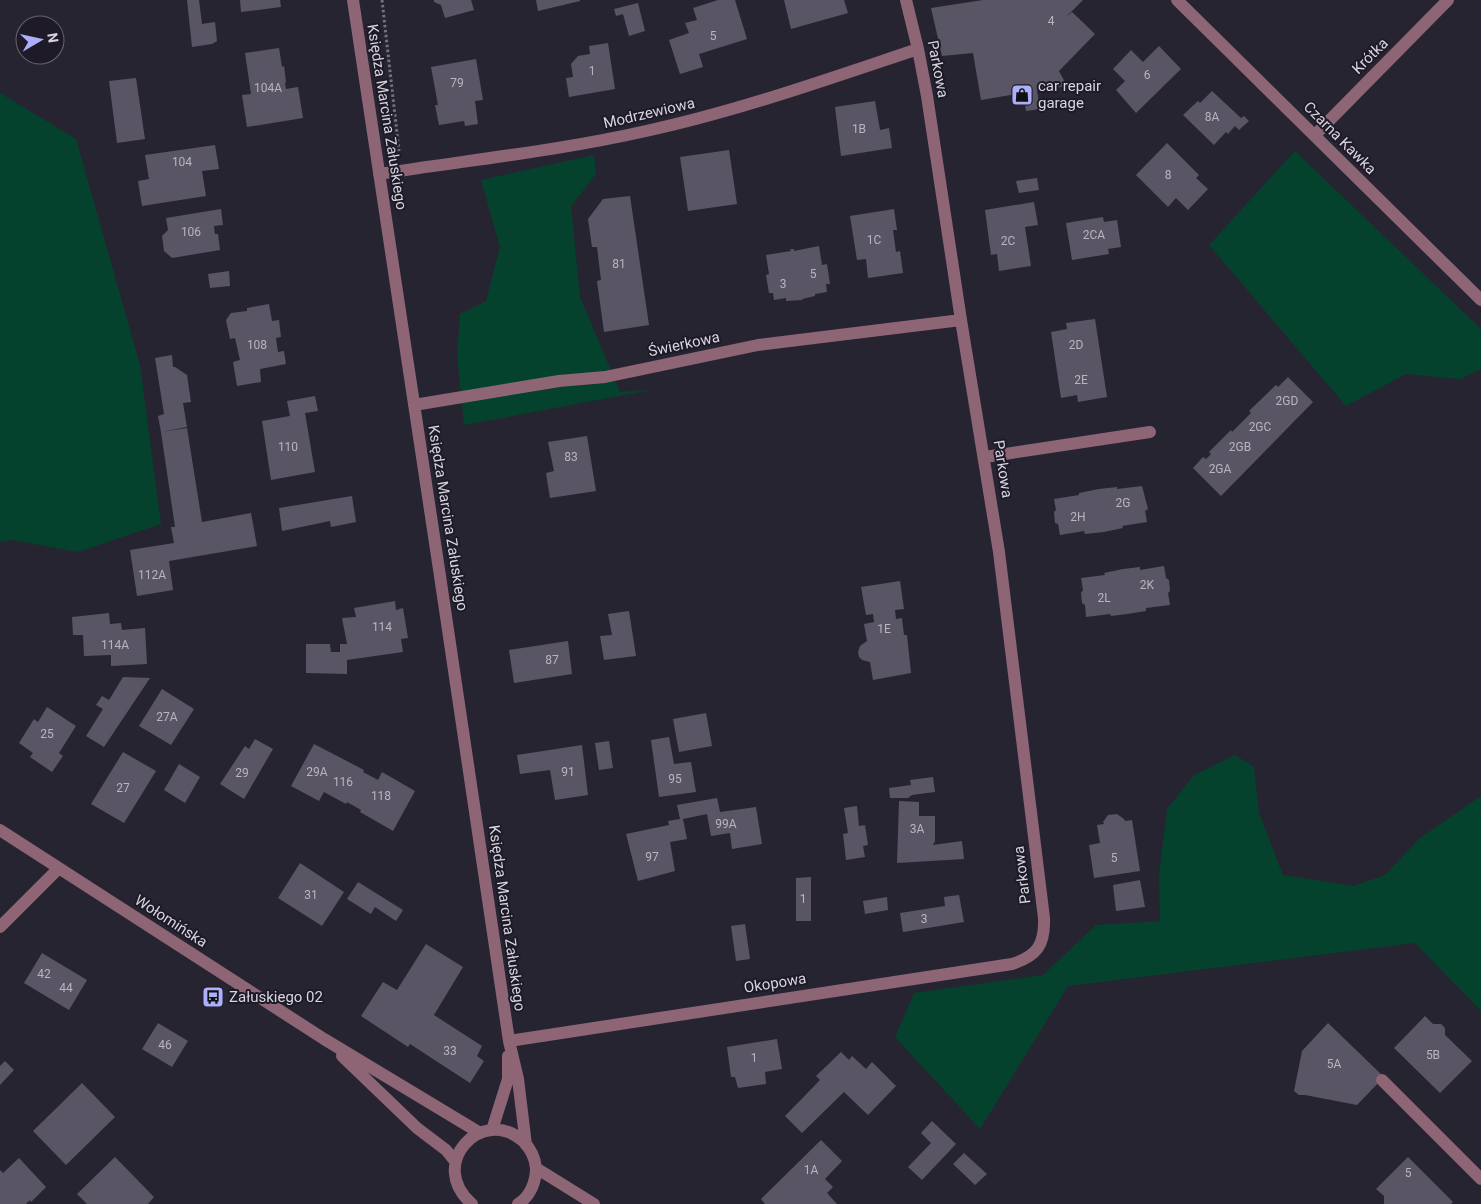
<svg xmlns="http://www.w3.org/2000/svg" width="1481" height="1204" font-family="Roboto,sans-serif">
	<style>
		.green { fill: #04422d }
		.building { fill: #595565 }
		.lines { fill: none; stroke-linecap: round; stroke-linejoin: round }
		.path { stroke: #74727e; stroke-width: 3; stroke-dasharray: 2.5 2.5; stroke-linecap: butt }
		.minor { stroke: #8e6575; stroke-width: 12 }
		.labels { text-anchor: middle; stroke-width: 4; stroke-linejoin: round; paint-order: stroke }
		.number-label { font-size: 12px; fill: #b8b5c0 }
		.street-label { font-size: 15px; fill: #d7d5df; stroke: #1e1a28 }
		.poi-label { font-size: 15px; fill: #d7d5df; stroke: #1e1a28; text-anchor: start }
	</style>
	<rect width="100%" height="100%" fill="#272432"/>
	<path class="green" d="M0 93 76 139 140 365 161 524 78 552 12 540 0 542Z
		M1295 151 1481 329V369L1460 379 1406 374 1346 406 1209 245Z
		M594 155 596 174 571 206 580 297 620 392 656 389 464 425 457 355 460 314 486 301 500 247 481 180Z
		M1235 755 1254 767 1259 813 1283 875 1353 886 1385 875 1420 838 1481 796V1011L1415 943 1068 986 980 1129 895 1037 914 993 1043 975 1096 925 1160 921 1159 875 1167 809 1194 775Z"/>
	<path class="building" d="M187 0H199L202 24 215 22 217 41 212 44 192 47Z
		M240 0H280L281 7 241 12Z
		M434 0H471L474 10 445 18 441 5 434 2Z
		M536 0H580V1L538 11Z
		M718 0H735L747 39 699 54 703 67 680 74 669 40 689 33 685 23 697 20 693 8Z
		M784 0H844L848 13 791 29Z
		M983 0H1083L1066 17 1072 12 1095 34 1059 71 1067 86 1037 91 1040 109 1026 111 1023 93 981 100 973 53 942 56 931 8Z
		M638 3 645 31 629 36 623 14 616 16 614 9Z
		M608 43 615 89 569 97 566 78 573 77 571 64 578 56 590 54 589 46Z
		M1159 46 1181 69 1136 113 1116 90 1125 81 1113 69 1131 50 1143 62Z
		M279 48 282 67 284 66 286 82 285 83 286 89 298 87 303 118 247 127 242 95 251 94 245 53Z
		M476 59 483 100 475 101 478 124 465 126 464 121 439 125 435 105H438L431 67Z
		M136 78 145 139 117 143 109 81Z
		M1212 91 1241 118 1244 116 1249 121 1239 130 1235 126 1228 134 1226 132 1214 145 1183 115 1198 101 1200 103Z
		M875 101 880 130 889 128 892 148 841 156 835 107Z
		M1167 143 1199 175 1196 178 1208 189 1188 210 1176 198 1168 207 1136 175Z
		M215 145 219 169 202 171 206 196 142 206 138 181 149 179 145 155Z
		M729 150 737 204 688 211 680 157Z
		M1037 178 1039 190 1019 193 1016 181Z
		M630 196 649 325 604 332 597 281 601 280 597 247H592L588 219 603 199Z
		M1034 202 1038 225 1025 227 1031 266 999 271 997 254 991 255 985 210Z
		M221 209 223 225 214 226 215 234H218L220 250 172 258 164 251 162 236 168 230 166 218Z
		M894 209 897 230H893L896 252 900 251 903 273 868 278 866 259 857 260 850 216Z
		M1103 217 1104 222 1117 220 1121 247 1108 249 1109 254 1072 260 1066 223Z
		M819 246 822 265 827 264 830 284H826L827 292 815 294V296L802 299 803 300 786 301V298L774 300 773 293H769L766 275 769 274 766 255 791 251 790 249H794V251Z
		M229 271 230 286 210 288 208 274Z
		M269 304 272 321 279 320 281 337 276 338 278 352 284 351 286 364 260 369 261 382 237 386 233 362 240 360 235 338 230 339 226 320 231 313 247 311V308Z
		M1095 319 1107 397 1078 402 1077 395 1061 398 1051 332 1067 329 1066 323Z
		M172 355 173 367H175L187 375 191 402 183 403 187 427 161 432 158 416 164 414 155 358Z
		M1288 377 1313 402 1221 496 1193 468 1203 457 1206 459 1211 454 1209 452 1231 430 1232 432 1251 413 1249 411 1276 385 1278 387Z
		M315 396 318 411 305 413 315 472 271 480 262 421 290 416 287 401Z
		M187 428 202 522 251 513 257 546 169 561 173 590 137 596 130 550 174 543 171 527H175L161 432Z
		M587 436 596 491 550 498 546 473 554 471 548 442Z
		M1142 486 1148 509 1145 511 1147 522 1122 526 1123 528 1104 532 1085 534 1084 531 1060 535 1058 524 1055 523 1054 512 1056 510 1054 499 1079 495V493L1099 489 1117 487V489Z
		M352 496 356 522 331 527 330 521 282 531 279 508Z
		M1164 566 1166 578 1169 580 1170 591 1168 593 1170 605 1146 608V611L1127 614 1111 616 1110 614 1086 617 1085 605 1082 603 1081 593 1083 590 1081 578 1105 575 1104 573 1123 569 1140 567V570Z
		M900 581 904 609 895 610 896 619 902 618 904 635H907L911 673 873 680 870 662 862 660 859 657 858 652 860 646 867 641 864 624 874 622 873 614 866 615 861 587Z
		M395 601 396 610 403 608 408 638 401 639 403 652 347 660V674L306 673V644H330L331 652H340V644H347L342 618 356 617 354 608Z
		M629 611 636 656 604 660 600 636 612 635 608 614Z
		M109 613 110 624 121 623 122 630 145 628 147 664 111 666V655L84 656 83 635H73L72 617Z
		M568 641 572 674 514 683 509 650Z
		M123 677 150 678 104 747 86 736 103 709 96 705 102 696 109 700Z
		M162 689 194 709 171 745 139 726Z
		M47 707 76 726 59 753 63 756 52 772 30 757 33 753 19 743 34 719 38 722Z
		M706 713 712 746 679 752 673 719Z
		M669 737 674 764 691 762 696 792 659 797 651 740Z
		M255 739 273 749 244 799 220 784 245 746 249 749Z
		M609 741 613 768 599 770 595 743Z
		M314 744 364 770 363 772 378 780 382 772 415 791 393 831 360 812 361 810 347 802 346 804 324 792 319 801 291 786Z
		M582 745 588 795 555 800 550 770 520 774 517 755Z
		M123 752 156 771 124 823 91 804Z
		M179 764 200 777 185 803 164 790Z
		M933 777 935 792 912 795 908 798H890L889 788 911 785 910 780Z
		M717 798 720 812 756 807 762 844 732 849 730 833 711 836 707 814 683 819 687 839 670 842 675 871 638 881 626 834 669 825 668 821 680 819 677 805Z
		M899 801 919 802V816H935V841L933 845 962 841 964 859 897 863Z
		M857 806 859 826 865 825 868 845 863 846 865 857 846 860 843 834 848 833 844 808Z
		M1117 814 1124 819 1125 821 1132 820 1140 871 1094 878 1089 845 1100 843 1097 825 1104 824 1103 822 1108 815Z
		M300 863 344 892 322 926 278 898Z
		M811 877V921H796V878Z
		M1140 880 1145 907 1116 911 1113 885Z
		M358 882 403 910 396 921 375 907 371 914 347 899Z
		M959 895 964 922 903 932 900 913 945 906 944 897Z
		M887 897 888 910 865 914 863 901Z
		M745 924 750 959 736 961 731 926Z
		M426 944 463 967 434 1015 482 1046 477 1056 484 1061 470 1083 410 1044 408 1047 361 1016 383 982 397 990Z
		M42 953 87 980 69 1010 24 983Z
		M1425 1016 1433 1024H1441L1445 1028V1035L1472 1061 1440 1093 1394 1048Z
		M158 1023 188 1041 172 1067 142 1049Z
		M1328 1023 1384 1077 1357 1105 1305 1095H1299L1294 1091 1302 1051Z
		M777 1039 782 1069 765 1072 766 1084 738 1088 735 1077H731L727 1047Z
		M841 1052 849 1060 852 1056 866 1069 872 1062 896 1086 868 1115 844 1092 802 1133 785 1116 820 1080 816 1076Z
		M5 1061 14 1070 0 1085V1066Z
		M82 1083 115 1117 66 1165 33 1131Z
		M932 1121 956 1144 922 1180 908 1167 931 1143 921 1133Z
		M821 1140 842 1161 825 1179 833 1187 827 1193 837 1204H765L761 1199Z
		M964 1153 987 1174 975 1185 953 1164Z
		M115 1157 154 1197 148 1204H87L77 1194Z
		M1408 1157 1453 1202 1451 1204H1384V1196L1376 1189Z
		M19 1158 46 1187 31 1202 30 1200 26 1204H0V1170L3 1173Z"/>
	<g class="lines">
		<path class="path" d="M382 0 399 151"/>
		<path class="minor" d="M353 0 440 576 509 1041 518 1079 526 1145
			M1177 0 1481 300
			M1315 135 1448 0
			M379 174C468 160 558 151 646 131 738 111 828 79 918 49
			M414 405 559 381 605 377 758 345 961 320
			M985 457 1150 432
			M0 830 324 1039 480 1133
			M0 927 59 868
			M509 1041 1012 964C1037 956 1045 945 1044 918L999 552 961 320 927 96 918 49 906 0
			M342 1056 417 1128 446 1150 455 1161
			M1382 1080 1481 1179
			M492 1130 508 1079V1056
			M536 1168 594 1204
			M472 1204C426 1164 482 1105 523 1141 530 1148 535 1158 536 1168 536 1182 530 1197 518 1204"/>
	</g>
	<defs>
		<g id="shop-square" transform="scale(1.125)"><rect x="-9" y="-9" width="18" height="18" rx="4" fill="#acaffb" stroke="#1e1a28"/><path d="M-5-2.5h2.3a2.7 3.5 0 0 1 5.4 0H5L5.5 6h-11ZM-1.5-2.5h3a1.5 2.3 0 0 0-3 0Z" fill="#111"/></g>
		<g id="bus-square" transform="scale(1.125)"><rect x="-9" y="-9" width="18" height="18" rx="4" fill="#acaffb" stroke="#1e1a28"/><path d="M-5-6H5V4H4V6H2V4H-2V6H-4V4H-5ZM-3.5-4V0h7V-4ZM-3.5 1.2v1.5H-2V1.2ZM2 1.2v1.5H3.5V1.2Z" fill="#111"/></g>
	</defs>
	<g fill-rule="evenodd">
		<use href="#shop-square" x="1022" y="95"/>
		<use href="#bus-square" x="213" y="997"/>
	</g>
	<g class="labels">
		<g class="number-label">
			<text x="1051" y="25">4</text>
			<text x="713" y="40">5</text>
			<text x="592" y="75">1</text>
			<text x="1147" y="79">6</text>
			<text x="457" y="87">79</text>
			<text x="268" y="92">104A</text>
			<text x="1212" y="121">8A</text>
			<text x="859" y="133">1B</text>
			<text x="182" y="166">104</text>
			<text x="1168" y="179">8</text>
			<text x="191" y="236">106</text>
			<text x="1094" y="239">2CA</text>
			<text x="874" y="244">1C</text>
			<text x="1008" y="245">2C</text>
			<text x="619" y="268">81</text>
			<text x="813" y="278">5</text>
			<text x="783" y="288">3</text>
			<text x="257" y="349">108</text>
			<text x="1076" y="349">2D</text>
			<text x="1081" y="384">2E</text>
			<text x="1287" y="405">2GD</text>
			<text x="1260" y="431">2GC</text>
			<text x="288" y="451">110</text>
			<text x="1240" y="451">2GB</text>
			<text x="571" y="461">83</text>
			<text x="1220" y="473">2GA</text>
			<text x="1123" y="507">2G</text>
			<text x="1078" y="521">2H</text>
			<text x="152" y="579">112A</text>
			<text x="1147" y="589">2K</text>
			<text x="1104" y="602">2L</text>
			<text x="382" y="631">114</text>
			<text x="884" y="633">1E</text>
			<text x="115" y="649">114A</text>
			<text x="552" y="664">87</text>
			<text x="167" y="721">27A</text>
			<text x="47" y="738">25</text>
			<text x="317" y="776">29A</text>
			<text x="568" y="776">91</text>
			<text x="242" y="777">29</text>
			<text x="675" y="783">95</text>
			<text x="343" y="786">116</text>
			<text x="123" y="792">27</text>
			<text x="381" y="800">118</text>
			<text x="726" y="828">99A</text>
			<text x="917" y="833">3A</text>
			<text x="652" y="861">97</text>
			<text x="1114" y="862">5</text>
			<text x="311" y="899">31</text>
			<text x="803" y="903">1</text>
			<text x="924" y="923">3</text>
			<text x="44" y="978">42</text>
			<text x="66" y="992">44</text>
			<text x="165" y="1049">46</text>
			<text x="450" y="1055">33</text>
			<text x="1433" y="1059">5B</text>
			<text x="754" y="1062">1</text>
			<text x="1334" y="1068">5A</text>
			<text x="811" y="1174">1A</text>
			<text x="1408" y="1177">5</text>
		</g>
		<g class="street-label">
			<text transform="translate(1370 56) rotate(-45)" y="5">Krótka</text>
			<text transform="translate(938 69) rotate(79)" y="5">Parkowa</text>
			<text transform="translate(649 113) rotate(-13)" y="5">Modrzewiowa</text>
			<text transform="translate(387 117) rotate(81)" y="5">Księdza Marcina Załuskiego</text>
			<text transform="translate(1340 138) rotate(45)" y="5">Czarna Kawka</text>
			<text transform="translate(684 344) rotate(-12)" y="5">Świerkowa</text>
			<text transform="translate(1003 469) rotate(81)" y="5">Parkowa</text>
			<text transform="translate(448 518) rotate(81)" y="5">Księdza Marcina Załuskiego</text>
			<text transform="translate(1022 875) rotate(-97)" y="5">Parkowa</text>
			<text transform="translate(507 918) rotate(82)" y="5">Księdza Marcina Załuskiego</text>
			<text transform="translate(171 921) rotate(33)" y="5">Wołomińska</text>
			<text transform="translate(775 983) rotate(-9)" y="5">Okopowa</text>
		</g>
		<g class="poi-label">
			<text x="1038" y="91">car repair<tspan x="1038" dy="17">garage</tspan></text>
			<text x="229" y="1002">Załuskiego 02</text>
		</g>
	</g>
	<g transform="translate(40 40) rotate(81)"><circle r="24" fill="#1e1a28" stroke="#686571"/>
	<path d="M0-4L9 19L0 12L-9 19Z" fill="#acaffb"/>
	<text y="-8" font-size="14" font-weight="bold" text-anchor="middle" fill="#d7d5df">N</text>
	</g>
</svg>
